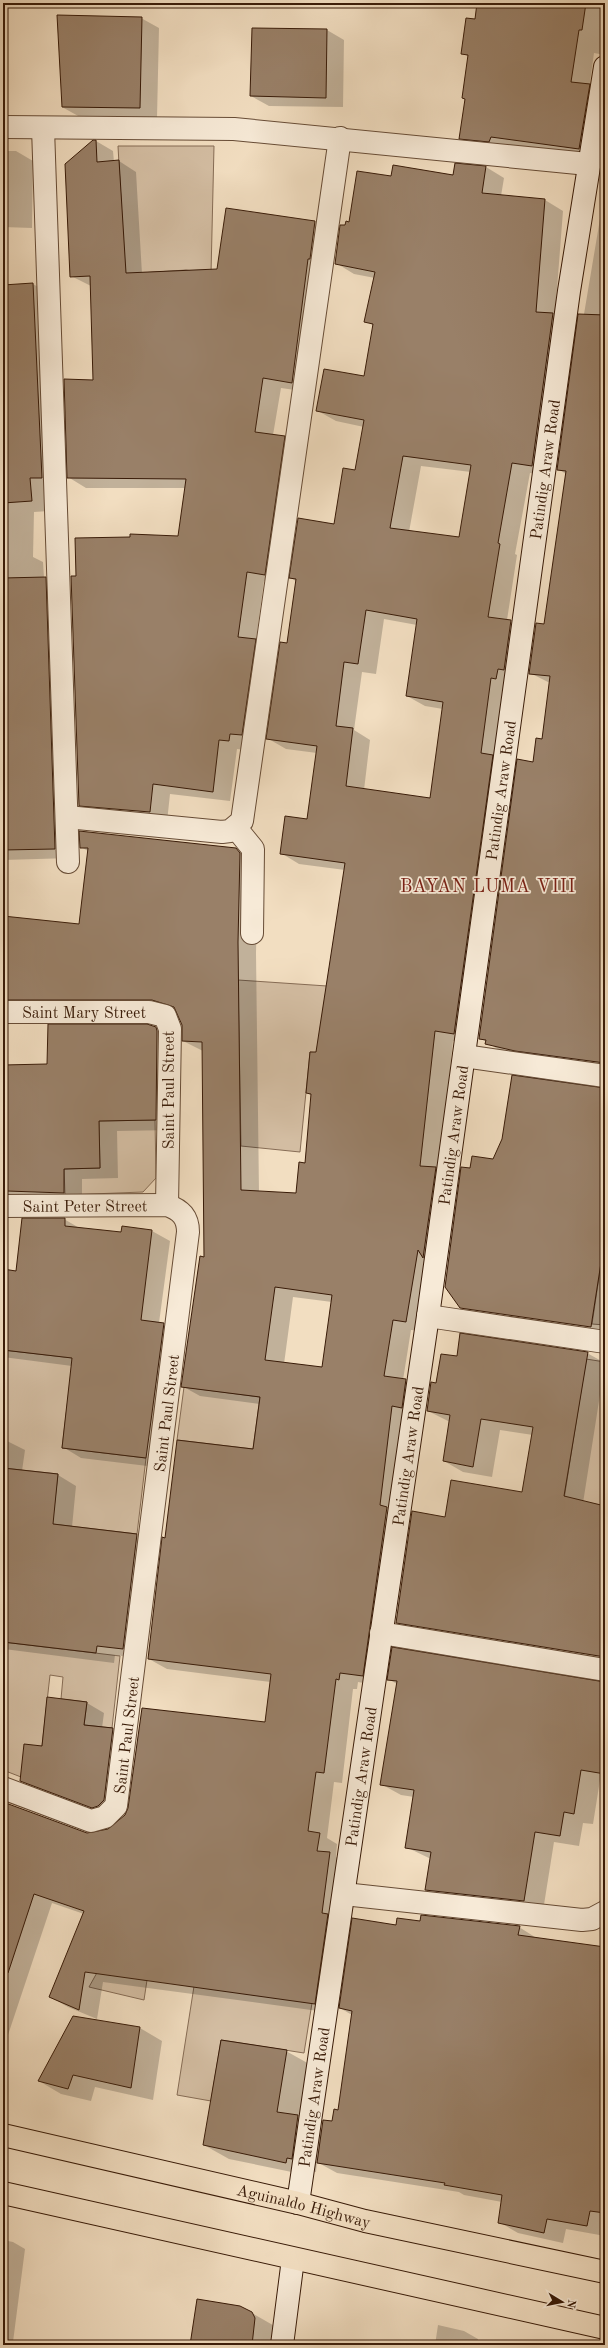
<svg xmlns="http://www.w3.org/2000/svg" width="608" height="2348" font-family="'Old Standard TT',serif">
	<style>
		.green { fill: #d3bda2; stroke: #866c55 }
		.shadow { fill: #0003; fill-rule: evenodd }
		.building { fill: #998068; stroke: #391b08; fill-rule: evenodd }
		.lines { fill: none; stroke-linecap: round; stroke-linejoin: round }
		.street-casing { stroke: #674c36; stroke-width: 24 }
		.secondary-casing { stroke: #391b08; stroke-width: 24 }
		.highway-casing { stroke: #391b08; stroke-width: 24 }
		.street { stroke: #f7ead7; stroke-width: 22 }
		.secondary { stroke: #f7ead7; stroke-width: 22 }
		.highway { stroke: #f2dec1; stroke-width: 22 }
		.labels { text-anchor: middle; stroke-width: 3.5; stroke-linejoin: round; paint-order: stroke }
		.street-label { font-size: 16px; fill: #391b08; stroke: #f7ead7 }
		.quarter-label { font-size: 18px; letter-spacing: 1px; fill: #7a1f14; stroke: #f7ead7 }
	</style>
	<rect width="100%" height="100%" fill="#f2dec1"/>
	<filter id="stains"><feTurbulence type="fractalNoise" baseFrequency=".005" numOctaves="4"/><feColorMatrix values="0 0 0 0 .2 0 0 0 0 .09 0 0 0 0 .02 0 0 0 .5 -.17"/></filter>
	<radialGradient id="worn" r=".72"><stop offset=".6" stop-color="#630" stop-opacity="0"/><stop offset="1" stop-color="#630" stop-opacity=".3"/></radialGradient>
	<path class="green" d="M118 146H214L211 274 186 270 125 274Z
		M238 980 327 986 317 1053 310 1052 300 1152 241 1146Z
		M155 1120 156 1178 143 1192 65 1195 64 1169 100 1168 99 1121Z
		M605 1237V1325L592 1324Z
		M3 1350 73 1358 62 1448 146 1458 137 1534 52 1524 58 1474 3 1468 7 1439 3 1438Z
		M586 1359 605 1362V1506L564 1499Z
		M184 1387 260 1397 253 1449 177 1440Z
		M3 1642 120 1656 112 1728 84 1725 87 1702 61 1699 63 1677 50 1675 42 1746 21 1777 3 1770Z
		M123 1926 312 2003 304 2053 221 2040 211 2101 177 2095 197 1967 150 1960 144 2000 89 1987Z"/>
	<path class="shadow" d="M478 3H605V55L594 53 584 126 600 136 597 158 477 148 460 138 466 99 469 57 462 53 475 20Z
		M141 18 159 28 157 118 80 117 62 107Z
		M327 30 344 40 343 107 269 106 251 96Z
		M96 141 113 151 114 162 119 161 136 172 142 274 218 270 226 210 315 222 333 232 309 392 281 388 273 435 284 437 302 447 282 584 264 581 256 640 273 650 247 750 237 749 230 801 170 794 167 822 97 815 80 805 77 577 179 537 186 488H86L68 477 94 381 91 286 71 276Z
		M3 151H16L33 161 32 228 3 227Z
		M486 167 504 178 501 196 545 200 563 211 555 315 550 476 530 473 515 554 517 555 507 620 529 631 472 1044 453 1041 424 1331 411 1330 403 1380 424 1390 381 1686 358 1682 357 1689H353L342 1783 334 1782 327 1838 337 1844 336 1857 348 1864 333 2013 103 1982 97 2019 68 2007 50 1997 84 1914 52 1903 3 2050V1804L86 1834H95L114 1827 266 1723 271 1682 167 1669 149 1659 166 1539 254 1450 260 1404 200 1396 182 1386 205 1258 203 1051 183 1041V1024L177 1012 171 1010 3 1009V916L79 925 88 851 81 847 236 849 254 859 258 864 256 953 259 1192 297 1194 306 1164 312 1096 307 1093 317 1054 345 870 299 864 281 853 308 820 317 753 286 749 267 738 288 644 297 582 291 578 335 525 356 471 364 427 336 421 318 411 365 377 374 326 366 321 375 278 354 274 336 263 346 226 392 177 454 176ZM421 466 471 472 459 539 409 532ZM384 619 417 625 407 696 425 706 443 709 431 799 364 790 370 740 354 730 362 672 376 674ZM293 1297 332 1302 323 1369 284 1364Z
		M605 189V1070L504 1053 480 1038 533 763 542 740 550 683 530 673 545 626 566 474 558 469Z
		M33 284 50 294 49 511 34 512 33 557 43 562 44 578 63 588 72 858 3 860V286Z
		M155 1027 174 1038V1130L117 1131 118 1178 82 1179V1203L3 1202V1066L48 1065Z
		M605 1089V1336L478 1318 460 1307 471 1169 493 1160Z
		M64 1219 81 1229 122 1233 152 1231 170 1241 159 1323 182 1334 164 1468 81 1458 63 1447 72 1366 3 1357V1270L17 1272Z
		M587 1353 605 1363 583 1503 605 1507V1665L416 1633 397 1622 446 1518 523 1493 533 1435 500 1430 492 1477 463 1472 444 1461 450 1422 428 1411 437 1384 458 1357Z
		M3 1439 25 1450 22 1471 58 1475 76 1486 72 1527 137 1535 155 1546 141 1659 115 1655 114 1663 4 1649 3 1660Z
		M388 1679 605 1683V1781L600 1780 593 1824 583 1823 579 1846 554 1842 543 1911 445 1901 426 1890 431 1859 406 1847 414 1797 401 1795 381 1784 397 1684Z
		M87 1703 104 1713 102 1728 113 1729 130 1739 110 1817 39 1791 21 1781 42 1747Z
		M420 1923 519 1927 538 1939 605 1948V2236L566 2229 563 2243 518 2233 499 2222 502 2202 464 2195 459 2192 337 2173 317 2162 316 2172 311 2171V2176L229 2159 204 2145 286 2051 311 2065 302 2119 322 2130 333 2122 339 2111 352 2015 340 2008 397 1926Z
		M140 2028 162 2041 153 2100 95 2087 91 2101 61 2094 39 2081Z
		M3 2240 13 2242 25 2249 13 2342 3 2340Z
		M252 2313 278 2328V2345H191Z
		M438 2325 464 2331 478 2339 477 2345H435Z"/>
	<path class="building" d="M477 3H586L582 30H579L571 82 590 84 579 149 491 137 489 142 459 139 465 99 462 98 468 55 461 54 466 18 475 19Z
		M57 15 142 17 140 108 62 107Z
		M252 28 327 29 326 98 250 96Z
		M93 140H96L97 162 119 160 126 273 217 269 226 208 315 221 310 259H308L292 383 263 378 255 432 285 436 265 575 247 572 238 637 256 639 242 735 230 734 229 741 219 740 213 792 153 784 150 812 79 806 71 576H76L75 538 130 537V534L178 536 186 479 67 478 64 379 93 380 90 276 70 277 65 164Z
		M455 163 486 166 482 193 545 199 536 312 553 313 532 466 512 463 498 543 500 544 488 617 511 620 504 670 498 669 496 679 491 678 481 753 493 755 454 1034 435 1031 420 1166 436 1167 423 1258 418 1250 406 1322 393 1320 384 1376 406 1379 402 1408 392 1406 380 1505 387 1507 363 1676 340 1673 339 1680 336 1679 324 1773 316 1772 308 1831 320 1833 317 1851 330 1852 322 1913 328 1914 315 2004 85 1972 79 2010 49 1997 84 1911 34 1894 8 1973 3 1972V1802L87 1833 108 1829 125 1815 128 1808 142 1708 265 1722 271 1674 148 1659 162 1537 165 1538 177 1440 253 1449 260 1397 181 1387 200 1256 204 1257 202 1042 182 1041V1025L174 1007 152 1000H3V916L79 924 88 848H80L79 831 236 848 240 853 238 942 241 1190 296 1193 299 1162 305 1163 311 1094 306 1093 310 1052H316L345 863 280 854 285 816 307 819 317 746 266 739 280 642 287 643 296 579 289 578 298 518 334 524 343 468 355 470 364 420 316 411 324 369 364 376 373 324 364 322 375 272 335 264 340 225H345L346 221 349 222 357 171 391 176 393 165 453 175ZM403 456 471 465 459 537 390 528ZM366 610 417 619 406 696 443 702 430 798 346 786 353 728 336 726 344 662 358 664ZM275 1287 332 1295 322 1367 265 1360Z
		M33 283 42 478H30L32 501 3 503V285Z
		M578 314 605 315V1063L515 1051 485 1044 486 1040 479 1039 517 759 533 762 536 738 542 739 550 676 529 674 536 623 544 624 566 471 557 470Z
		M46 577 55 849 3 850V578Z
		M48 1024H147L156 1027 157 1031 156 1120 99 1121 100 1168 64 1169V1193L7 1191V1177H3V1065L47 1064Z
		M512 1075 605 1088V1237L591 1327 460 1308 445 1287 461 1167 470 1168 472 1156 493 1159 502 1139Z
		M22 1218H65V1226L121 1232 122 1226 152 1230 141 1320 164 1323 146 1458 62 1448 72 1358 3 1350V1269L16 1271Z
		M460 1333 588 1352 564 1496 605 1506V1657L396 1623 412 1511 445 1517 451 1480 522 1492 533 1427 481 1419 473 1467 443 1461 450 1415 427 1411 431 1382 436 1383 441 1354 457 1356Z
		M3 1468 58 1474 53 1524 137 1534 123 1649 97 1646 96 1653 3 1642Z
		M392 1647 605 1682V1774L581 1770 574 1814 564 1812 560 1836 535 1832 524 1901 425 1890 431 1852 405 1848 414 1790 380 1785 397 1681 387 1680Z
		M47 1697 87 1702 84 1725 113 1728 104 1800 98 1806 92 1808 20 1781 24 1744 42 1746Z
		M421 1915 520 1926 518 1935 605 1947V2213L590 2211 587 2226 547 2219 544 2233 498 2223 502 2195 444 2185 445 2183 317 2163 323 2120 332 2121 334 2109 338 2110 352 2011 339 2008 352 1918 396 1925 397 1918 420 1921Z
		M73 2016 140 2027 131 2088 73 2075 68 2089 38 2081Z
		M221 2040 287 2050 277 2112 298 2115 292 2159 287 2158 286 2163 203 2145Z
		M197 2299 240 2306 252 2312 255 2318 252 2345H190Z"/>
	<g class="lines">
		<g class="street-casing">
			<g id="street">
				<path d="M4 127 234 129 588 164"/>
				<path d="M43 128 68 862"/>
				<path d="M67 817 222 832 230 831 242 821 340 138"/>
				<path d="M236 828 253 849 252 933"/>
				<path id="s1" d="M3 1012H149L165 1016 170 1029 167 1205"/>
				<path d="M464 1056 605 1076"/>
				<path id="s2" d="M3 1206 167 1205C181 1210 188 1217 188 1232L116 1806 105 1817 91 1821 3 1788"/>
				<path d="M428 1316 605 1342"/>
				<path d="M381 1633 605 1670"/>
				<path d="M344 1894 582 1920 592 1919 605 1912"/>
			</g>
		</g>
		<g class="secondary-casing">
			<g id="secondary">
				<path id="s3" d="M298 2203 428 1316 569 291 605 67"/>
				<path d="M282 2345 293 2259"/>
			</g>
		</g>
		<g class="highway-casing">
			<g id="highway">
				<path id="s4" d="M3 2135 298 2203 365 2221 605 2272"/>
				<path d="M3 2193 605 2328"/>
			</g>
		</g>
		<use href="#street" class="street"/>
		<use href="#secondary" class="secondary"/>
		<use href="#highway" class="highway"/>
	</g>
	<g class="labels">
		<g class="street-label">
			<text dy="6" stroke="none"><textPath href="#s3" startOffset="1751">Patindig Araw Road</textPath></text>
			<text dy="6" stroke="none"><textPath href="#s3" startOffset="1427">Patindig Araw Road</textPath></text>
			<text dy="6" stroke="none"><textPath href="#s1" startOffset="81">Saint Mary Street</textPath></text>
			<text transform="translate(168 1090) rotate(-90)" y="6">Saint Paul Street</text>
			<text dy="6" stroke="none"><textPath href="#s3" startOffset="1079">Patindig Araw Road</textPath></text>
			<text dy="6" stroke="none"><textPath href="#s2" startOffset="82">Saint Peter Street</textPath></text>
			<text transform="translate(166 1413) rotate(-83)" y="6">Saint Paul Street</text>
			<text dy="6" stroke="none"><textPath href="#s3" startOffset="755">Patindig Araw Road</textPath></text>
			<text transform="translate(126 1735) rotate(-83)" y="6">Saint Paul Street</text>
			<text dy="6" stroke="none"><textPath href="#s3" startOffset="431">Patindig Araw Road</textPath></text>
			<text dy="6" stroke="none"><textPath href="#s3" startOffset="107">Patindig Araw Road</textPath></text>
			<text dy="6" stroke="none"><textPath href="#s4" startOffset="309">Aguinaldo Highway</textPath></text>
		</g>
		<g class="quarter-label">
			<text x="488" y="892">BAYAN LUMA VIII</text>
		</g>
	</g>
	<rect width="608" height="2348" fill="none" stroke="#f2dec1" stroke-width="16"/>
	<rect x="4" y="4" width="600" height="2340" fill="none" stroke="#391b08" stroke-width="2"/>
	<rect x="8" y="8" width="592" height="2332" fill="none" stroke="#391b08"/>
	<g transform="translate(562 2302) rotate(100)" stroke="#f7ead7" stroke-width="3" paint-order="stroke">
	<path d="M0-3L7 15L0 10L-7 15Z" fill="#391b08"/>
	<text y="-6" font-size="11" font-weight="bold" text-anchor="middle" fill="#391b08">N</text>
	</g>
	<rect width="100%" height="100%" filter="url(#stains)"/>
	<rect width="100%" height="100%" fill="url(#worn)"/>
</svg>
